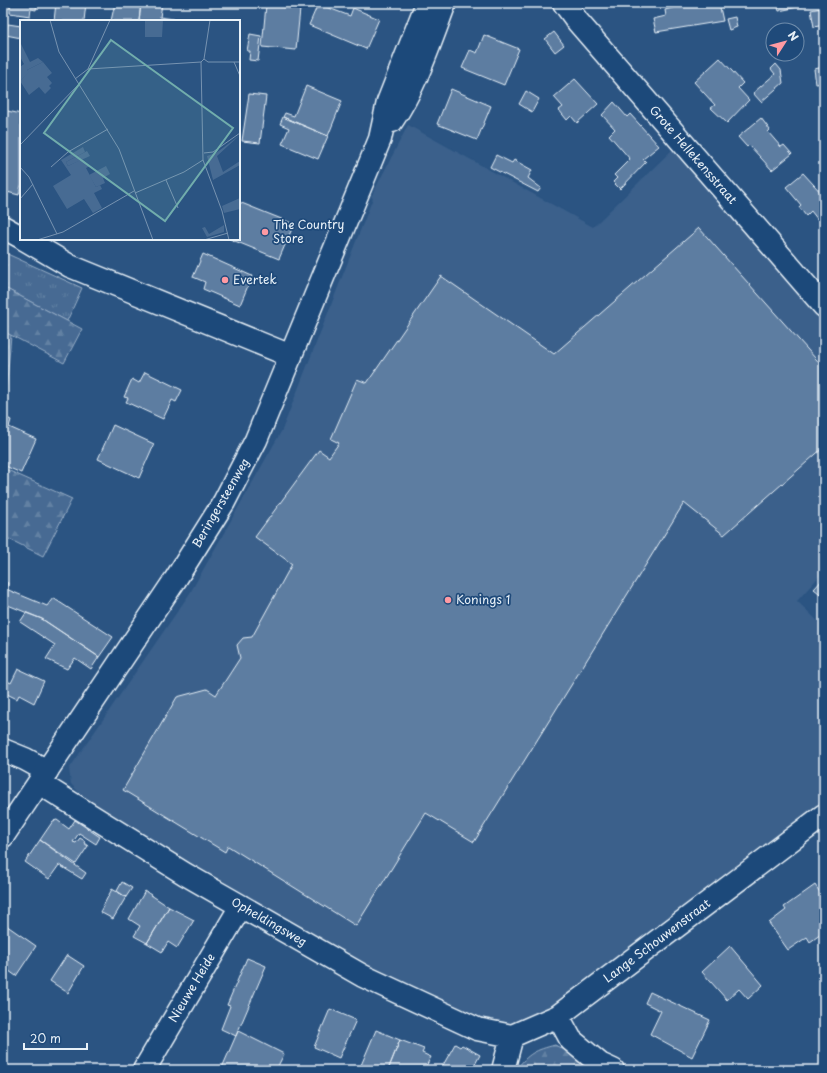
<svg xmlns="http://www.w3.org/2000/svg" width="827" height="1073" font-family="'Playpen Sans',sans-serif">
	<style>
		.built { fill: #3a608b }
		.grass { fill: url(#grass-tufts); stroke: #98aec6 }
		.forest { fill: url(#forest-firs); stroke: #98aec6 }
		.building { fill: #5d7da1; stroke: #e8f1f8 }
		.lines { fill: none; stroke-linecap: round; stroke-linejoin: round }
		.minor-casing { stroke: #e8f1f8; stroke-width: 25 }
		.major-casing { stroke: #e8f1f8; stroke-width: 25 }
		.minor { stroke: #1f4a7a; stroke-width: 22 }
		.major { stroke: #1f4a7a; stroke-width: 22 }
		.poi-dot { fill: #ff9aa2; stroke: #1f4a7a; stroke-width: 1.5 }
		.labels { text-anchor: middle; stroke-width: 3.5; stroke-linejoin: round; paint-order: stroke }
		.street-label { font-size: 12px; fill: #e8f1f8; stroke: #1f4a7a }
		.poi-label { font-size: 12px; fill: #e8f1f8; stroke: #1f4a7a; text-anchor: start }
		.inset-road { fill: none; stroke: #7793b1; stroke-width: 1 }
		.view { fill: #71adac; fill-opacity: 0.15; stroke: #71adac; stroke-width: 2 }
		.inset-edge { fill: none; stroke: #e8f1f8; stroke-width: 2 }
	</style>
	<defs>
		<pattern id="grass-tufts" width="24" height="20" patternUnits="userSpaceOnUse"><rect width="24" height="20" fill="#476b93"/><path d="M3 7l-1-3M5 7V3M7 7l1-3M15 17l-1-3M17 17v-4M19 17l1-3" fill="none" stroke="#6281a3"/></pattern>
		<pattern id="forest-firs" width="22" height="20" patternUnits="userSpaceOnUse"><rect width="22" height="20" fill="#476b93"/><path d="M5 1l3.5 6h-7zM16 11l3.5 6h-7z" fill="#6281a3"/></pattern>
	</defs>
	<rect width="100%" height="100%" fill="#2b5482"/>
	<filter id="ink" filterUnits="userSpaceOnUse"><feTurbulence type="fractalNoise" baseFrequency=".025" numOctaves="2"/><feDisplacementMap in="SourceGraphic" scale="8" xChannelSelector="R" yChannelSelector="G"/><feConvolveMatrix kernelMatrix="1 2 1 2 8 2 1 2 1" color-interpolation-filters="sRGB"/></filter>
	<g filter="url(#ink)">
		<path class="built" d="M408 125 593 227 673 149 824 322V571L797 601 824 627V803L536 1021 499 1027 367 971 91 805 71 784 69 769 190 593 282 430 373 198 371 197Z"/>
		<path class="grass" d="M3 252 82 288 67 321 3 287Z
			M3 331 11 335 5 404H3Z"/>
		<path class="forest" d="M3 287 82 329 64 363 3 331Z
			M3 468 72 499 43 556 3 536Z
			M555 1045 570 1053 589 1070H516C528 1053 536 1050 555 1045Z"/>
		<path class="building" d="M10 3H37L36 10 31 9 30 16 10 13Z
			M56 3H86L84 21H54Z
			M115 3H141L139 21H111Z
			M141 3 162 4 160 17 174 19V21H139Z
			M690 3H719L723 21 656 32 653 19 666 16 665 10Z
			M777 3H817L779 11Z
			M318 4 350 16 353 8 379 19 366 49 309 25Z
			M266 5 300 9 296 50 262 47Z
			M821 8 824 25 814 27 811 10Z
			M735 17 737 27 729 30 726 19Z
			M8 24 21 26V38L6 35Z
			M554 32 564 45 555 52 545 39Z
			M250 34 261 36 258 61 249 60 250 51H247Z
			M484 35 519 49 504 85 462 68 470 50 477 53Z
			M720 58 743 83 738 88 749 100 727 123 711 108 715 105 694 82Z
			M776 64 781 70 783 83 761 102 753 93 775 74 771 69Z
			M824 67V83L816 84 814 69Z
			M575 79 598 104 577 123 571 116 567 120 559 110 563 107 554 97Z
			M306 86 342 101 328 136 283 117 285 113 294 116Z
			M451 89 491 106 477 140 437 124Z
			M526 91 539 99 532 112 519 104Z
			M249 94 266 96 260 143 242 141Z
			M614 102 627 117 630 114 659 146 643 159 646 162 620 189 613 182 617 178 614 175 630 159 609 135 615 129 602 115Z
			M3 110 21 114V184L19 195 3 191Z
			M283 117 328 136 318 159 282 144 289 128 280 124Z
			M761 118 770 130 768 132 781 147 784 145 792 154 772 170 749 145 747 147 738 137Z
			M496 155 512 163 514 160 532 170 528 178 541 188 538 192 490 167Z
			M803 173 824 196V215L818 220 811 211 806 216 799 207 801 205 786 187Z
			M239 202 294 224 279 259 230 239H239Z
			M699 228 824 368V447L724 535 684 503 474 842 426 813 356 926 228 846 225 852 123 790 177 697 207 689 216 695 240 658 237 645 243 638 252 637 292 564 255 537 319 450 329 457 339 443 331 439 357 379 367 383 441 276 554 354Z
			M203 254 252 276 240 305 203 289 205 282 193 277Z
			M145 372 182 390 176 402 172 400 163 419 126 402 128 398 124 397 132 379 139 383Z
			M3 416 11 420 9 427 36 439 21 473 3 465Z
			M113 425 154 444 139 478 98 459Z
			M824 578V597L814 589Z
			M3 581 8 583 6 589 47 606 53 598 113 637 99 657 42 619 3 603Z
			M26 613 42 619 99 657 91 669 75 658 67 669 46 659 55 645 20 622Z
			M18 669 44 681 34 703 19 695 17 699 3 692V679L11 683Z
			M57 820 69 829 75 820 100 837 96 844 79 833 73 842 76 843 80 838 85 841 84 843 88 846 76 864 40 840 53 821Z
			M40 840 86 873 82 879 59 865 49 879 25 862Z
			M122 882 132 888 126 897 117 891Z
			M815 885 824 898V932L810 942 807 937 788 950 769 923 786 910 784 907Z
			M112 889 126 897 113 919 100 912Z
			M145 891 169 907 147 943 134 936 140 926 129 919Z
			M169 907 194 920 177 948 168 942 162 952 147 943Z
			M3 923 36 946 16 976 5 968 6 967 3 964Z
			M730 946 763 985 748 999 739 989 727 1000 702 972Z
			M67 955 84 966 68 993 50 981Z
			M247 958 266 966 236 1036 221 1029 230 1006 227 1005Z
			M650 992 710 1020 692 1057 650 1034 661 1011 645 1003Z
			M330 1009 356 1020 339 1058 314 1047Z
			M376 1030 400 1040 388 1070H359Z
			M238 1031 284 1054 276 1070H221Z
			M400 1040 424 1049 422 1053 431 1057 424 1070H388Z
			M455 1044 460 1047 462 1045 480 1055 472 1070H448L442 1067Z
			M3 1062 14 1070H3Z"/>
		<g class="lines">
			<g class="minor-casing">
				<path id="minor" d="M564 3 578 22 824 306
					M3 227 21 237
					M24 239 70 266 291 356
					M3 750 25 759 47 771
					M39 783 185 874 363 976 477 1029 512 1036
					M558 1016 571 1040 600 1064 613 1070
					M512 1036 558 1016 824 815
					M144 1070 241 906
					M503 1070 512 1036"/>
			</g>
			<g class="major-casing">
				<path id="major" d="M392 121C416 86 430 43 445 3
					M3 836 175 580 224 502 256 440 380 139 388 102 427 3"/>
			</g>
			<use href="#minor" class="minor"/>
			<use href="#major" class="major"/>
		</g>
	</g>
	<g class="poi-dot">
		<circle cx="265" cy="232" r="4"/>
		<circle cx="225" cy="280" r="4"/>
		<circle cx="448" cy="600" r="4"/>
	</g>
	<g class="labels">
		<g class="street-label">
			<text transform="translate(693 155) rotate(49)" y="4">Grote Hellekensstraat</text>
			<text transform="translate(221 503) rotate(-60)" y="4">Beringersteenweg</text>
			<text transform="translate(269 922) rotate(30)" y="4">Opheldingsweg</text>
			<text transform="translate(657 941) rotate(-37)" y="4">Lange Schouwenstraat</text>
			<text transform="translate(192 988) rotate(-59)" y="4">Nieuwe Heide</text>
		</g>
		<g class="poi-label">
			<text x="273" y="229">The Country<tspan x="273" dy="14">Store</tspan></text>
			<text x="233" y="284">Evertek</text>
			<text x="456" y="604">Konings 1</text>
		</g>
	</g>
	<g transform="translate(20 20)">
		<rect width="220" height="220" fill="#2b5482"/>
		<path d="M125 0H143L142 17H125ZM23 42 32 53 27 57 32 63 29 66 31 68 25 74 19 67 9 75 0 61 8 52 7 50ZM63 127 65 132 46 142 48 146 62 139 70 146 66 148 76 167 80 165 82 169 74 173 82 188 73 193 64 179 47 189 33 166 51 155 41 140ZM220 178V189L204 193 202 186Z" fill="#476b93"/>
		<path d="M1 24 10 42 18 38 23 42 7 50 9 52 0 61V47L4 44 0 37ZM220 115 197 136 203 152 220 141V145L193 160 187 136 196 133ZM67 131 70 136 48 146 46 142ZM86 146 90 154 83 158 85 163 76 167 69 155ZM204 205V212L187 217 182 208 185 207 189 214Z" fill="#476b93"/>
		<path class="inset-road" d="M30 0 39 32 99 129 133 220M190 0 184 39 181 42 183 140 202 191 209 220M184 39 188 42H220M214 42 220 56M68 49 181 42M55 59 68 49 90 0M0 125 60 63M184 133 193 132 220 113M0 147 9 157 37 214M31 147 48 132 88 109M146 160 158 188M115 173 164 152 183 140M0 179 13 164M17 220 43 212 114 171M184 220 208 213"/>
		<path class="view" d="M91 20 213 108 145 201 24 113Z"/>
		<rect width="220" height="220" class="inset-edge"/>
	</g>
	<rect width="827" height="1073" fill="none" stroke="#1f4a7a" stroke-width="16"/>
	<rect x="8" y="8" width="811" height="1057" fill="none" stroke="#e8f1f8" stroke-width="1.5" filter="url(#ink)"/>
	<g transform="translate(785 42) rotate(54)"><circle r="19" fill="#1f4a7a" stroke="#6f8dac"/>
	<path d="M0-3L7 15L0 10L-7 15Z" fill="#ff9aa2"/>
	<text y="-6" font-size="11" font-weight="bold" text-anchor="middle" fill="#e8f1f8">N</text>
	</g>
	<path d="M24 1043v6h63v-6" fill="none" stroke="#e8f1f8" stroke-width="2"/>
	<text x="30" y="1043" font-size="12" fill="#e8f1f8" stroke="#1f4a7a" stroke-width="3" paint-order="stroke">20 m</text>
</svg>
